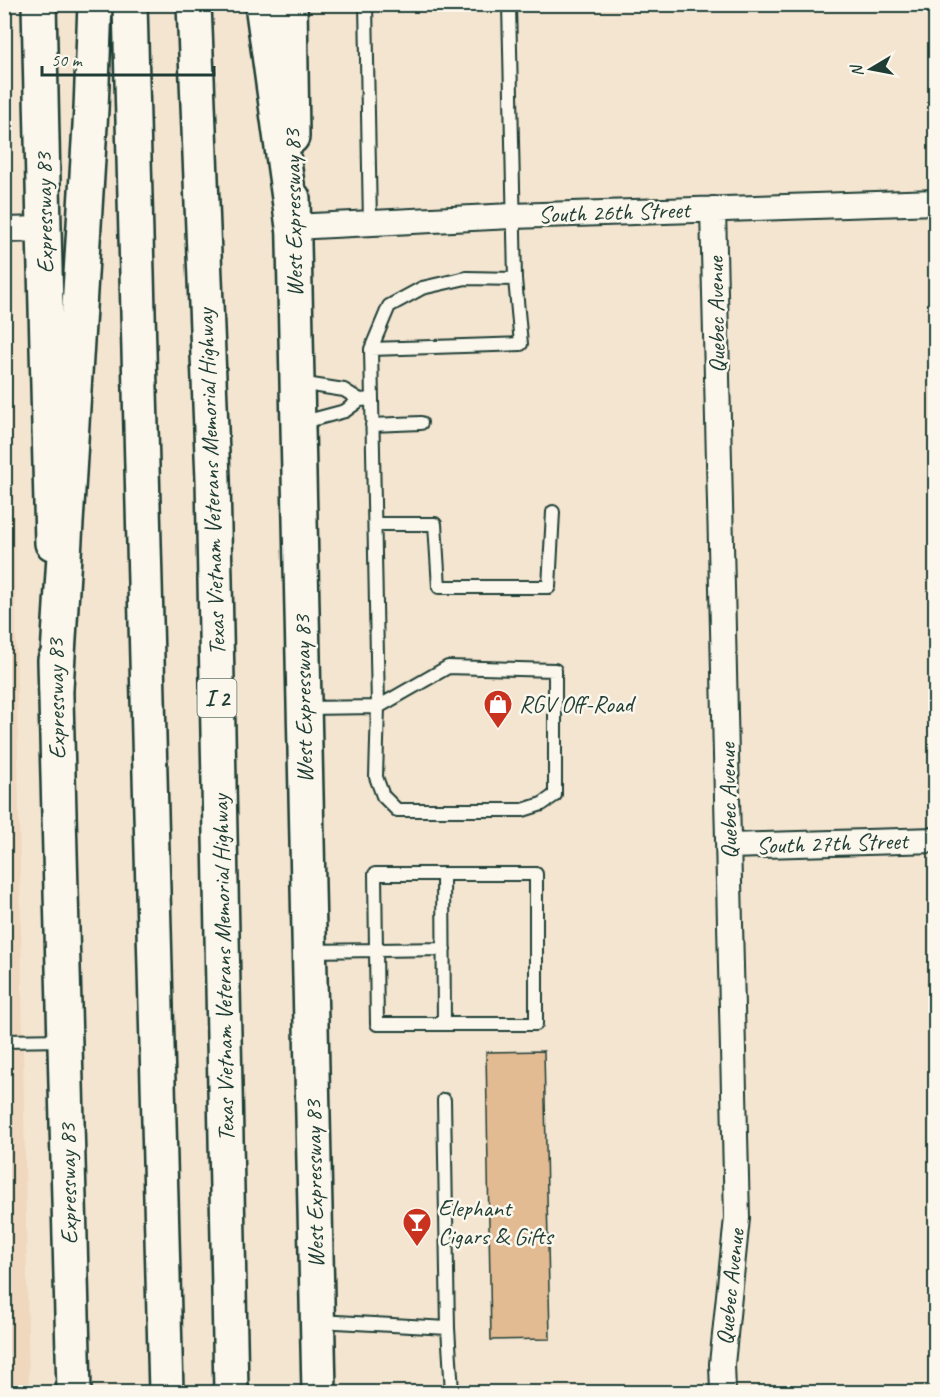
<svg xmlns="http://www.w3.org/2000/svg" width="940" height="1397" font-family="Caveat,sans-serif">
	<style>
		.built { fill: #efd8be }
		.building { fill: #e3bb93; stroke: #1f3d34; stroke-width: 1.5 }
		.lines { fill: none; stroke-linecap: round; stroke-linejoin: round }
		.lane-casing { stroke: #1f3d34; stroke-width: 16 }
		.street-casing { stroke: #1f3d34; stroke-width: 28 }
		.secondary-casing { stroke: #1f3d34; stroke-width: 38 }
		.highway-casing { stroke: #1f3d34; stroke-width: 38 }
		.lane { stroke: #fbf7ec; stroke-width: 12 }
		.street { stroke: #fbf7ec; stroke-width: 24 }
		.secondary { stroke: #fbf7ec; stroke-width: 33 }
		.highway { stroke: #fbf7ec; stroke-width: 33 }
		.labels { text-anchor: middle; stroke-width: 5; stroke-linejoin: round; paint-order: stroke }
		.shield { fill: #fbf7ec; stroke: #61756b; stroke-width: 1.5 }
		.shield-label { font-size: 22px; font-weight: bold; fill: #1f3d34 }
		.street-label { font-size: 24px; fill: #1f3d34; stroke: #fbf7ec }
		.poi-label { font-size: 24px; fill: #1f3d34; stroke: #fbf7ec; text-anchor: start }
	</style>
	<rect width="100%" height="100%" fill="#f4e5d1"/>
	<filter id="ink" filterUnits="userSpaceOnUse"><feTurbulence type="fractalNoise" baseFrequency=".0167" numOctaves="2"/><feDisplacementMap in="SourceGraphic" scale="12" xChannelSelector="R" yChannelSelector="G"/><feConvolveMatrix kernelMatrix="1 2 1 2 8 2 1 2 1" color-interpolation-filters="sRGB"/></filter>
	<g filter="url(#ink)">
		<path class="built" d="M4 5H8L10 212 5 213Z
			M4 284 10 288 29 1392H4Z"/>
		<path class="building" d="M544 1051 550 1339 491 1340 486 1052Z"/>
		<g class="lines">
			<g class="lane-casing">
				<path id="lane" d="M366 4 370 223
					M509 4 515 279
					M299 383 344 390 360 400 372 399
					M300 423 345 411 360 400
					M372 425 421 423
					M375 524H435L439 587H549L553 512
					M305 708 378 707 376 777 383 796 397 810H523L542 804 555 795V670L448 667 378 707 371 349 389 306 422 288 466 278 515 279 521 344 371 349
					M375 874H443L444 1024H377Z
					M443 874H536V1024H444
					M310 951 444 949
					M4 1041 63 1040
					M318 1321 448 1328 444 1100
					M448 1328 452 1392"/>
			</g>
			<g class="street-casing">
				<path id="street" d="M713 209 737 1218 722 1364 723 1392
					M293 227 512 216 936 202
					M4 230 44 229
					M729 846 936 840"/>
			</g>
			<g class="secondary-casing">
				<path id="secondary" d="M39 4 44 229 52 543
					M290 4 292 137
					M293 198 319 1392
					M55 660 74 1392"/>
			</g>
			<g class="highway-casing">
				<path id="highway" d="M130 4 166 1392
					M194 4 213 479 231 1392
					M262 4 293 227
					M56 688 91 109 95 4"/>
			</g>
			<use href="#lane" class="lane"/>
			<use href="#street" class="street"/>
			<use href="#secondary" class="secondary"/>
			<use href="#highway" class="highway"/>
		</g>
	</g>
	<defs>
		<g id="shop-pin" transform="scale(1.5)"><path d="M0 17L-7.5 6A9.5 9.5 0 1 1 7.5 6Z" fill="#c8321e" stroke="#fbf7ec"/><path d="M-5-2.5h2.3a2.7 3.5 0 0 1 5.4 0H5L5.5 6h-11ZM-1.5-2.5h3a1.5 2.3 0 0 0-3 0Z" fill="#fff"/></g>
		<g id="bar-pin" transform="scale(1.5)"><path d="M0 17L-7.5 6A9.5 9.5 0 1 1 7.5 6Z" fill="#c8321e" stroke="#fbf7ec"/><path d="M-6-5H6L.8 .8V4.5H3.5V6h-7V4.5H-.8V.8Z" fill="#fff"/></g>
	</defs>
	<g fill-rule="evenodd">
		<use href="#shop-pin" x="498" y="704"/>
		<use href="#bar-pin" x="417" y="1222"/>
	</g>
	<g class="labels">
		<rect class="shield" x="197.5" y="679" width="39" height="38" rx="4.5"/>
		<g class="shield-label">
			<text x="217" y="706">I 2</text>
		</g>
		<g class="street-label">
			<text transform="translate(614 212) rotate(-2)" y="8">South 26th Street</text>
			<text transform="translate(44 213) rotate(-91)" y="8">Expressway 83</text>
			<text transform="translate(293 213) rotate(-91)" y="8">West Expressway 83</text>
			<text transform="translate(716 315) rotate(-91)" y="8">Quebec Avenue</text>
			<text transform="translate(211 482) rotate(-92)" y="8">Texas Vietnam Veterans Memorial Highway</text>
			<text transform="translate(56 699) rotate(-91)" y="8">Expressway 83</text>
			<text transform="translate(303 699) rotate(-91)" y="8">West Expressway 83</text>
			<text transform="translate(728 801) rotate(-91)" y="8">Quebec Avenue</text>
			<text transform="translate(832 843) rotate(-2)" y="8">South 27th Street</text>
			<text transform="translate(223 968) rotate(-91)" y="8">Texas Vietnam Veterans Memorial Highway</text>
			<text transform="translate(68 1184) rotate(-91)" y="8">Expressway 83</text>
			<text transform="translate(314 1184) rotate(-91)" y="8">West Expressway 83</text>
			<text transform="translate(730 1287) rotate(-84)" y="8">Quebec Avenue</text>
		</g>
		<g class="poi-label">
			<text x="519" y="712">RGV Off-Road</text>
			<text x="438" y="1216">Elephant<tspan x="438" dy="28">Cigars &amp; Gifts</tspan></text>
		</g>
	</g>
	<rect width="940" height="1397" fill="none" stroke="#fbf7ec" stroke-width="24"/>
	<rect x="12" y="12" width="916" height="1373" fill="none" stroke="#1f3d34" stroke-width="2" filter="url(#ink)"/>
	<g transform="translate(871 69) rotate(260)" stroke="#fbf7ec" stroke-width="4.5" paint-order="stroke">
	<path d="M0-4.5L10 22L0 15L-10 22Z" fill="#1f3d34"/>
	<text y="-9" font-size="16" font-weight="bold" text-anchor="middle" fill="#1f3d34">N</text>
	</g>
	<path d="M42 66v9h172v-9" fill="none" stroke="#1f3d34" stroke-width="3"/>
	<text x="51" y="66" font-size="18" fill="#1f3d34" stroke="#fbf7ec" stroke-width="4.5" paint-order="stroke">50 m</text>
</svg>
